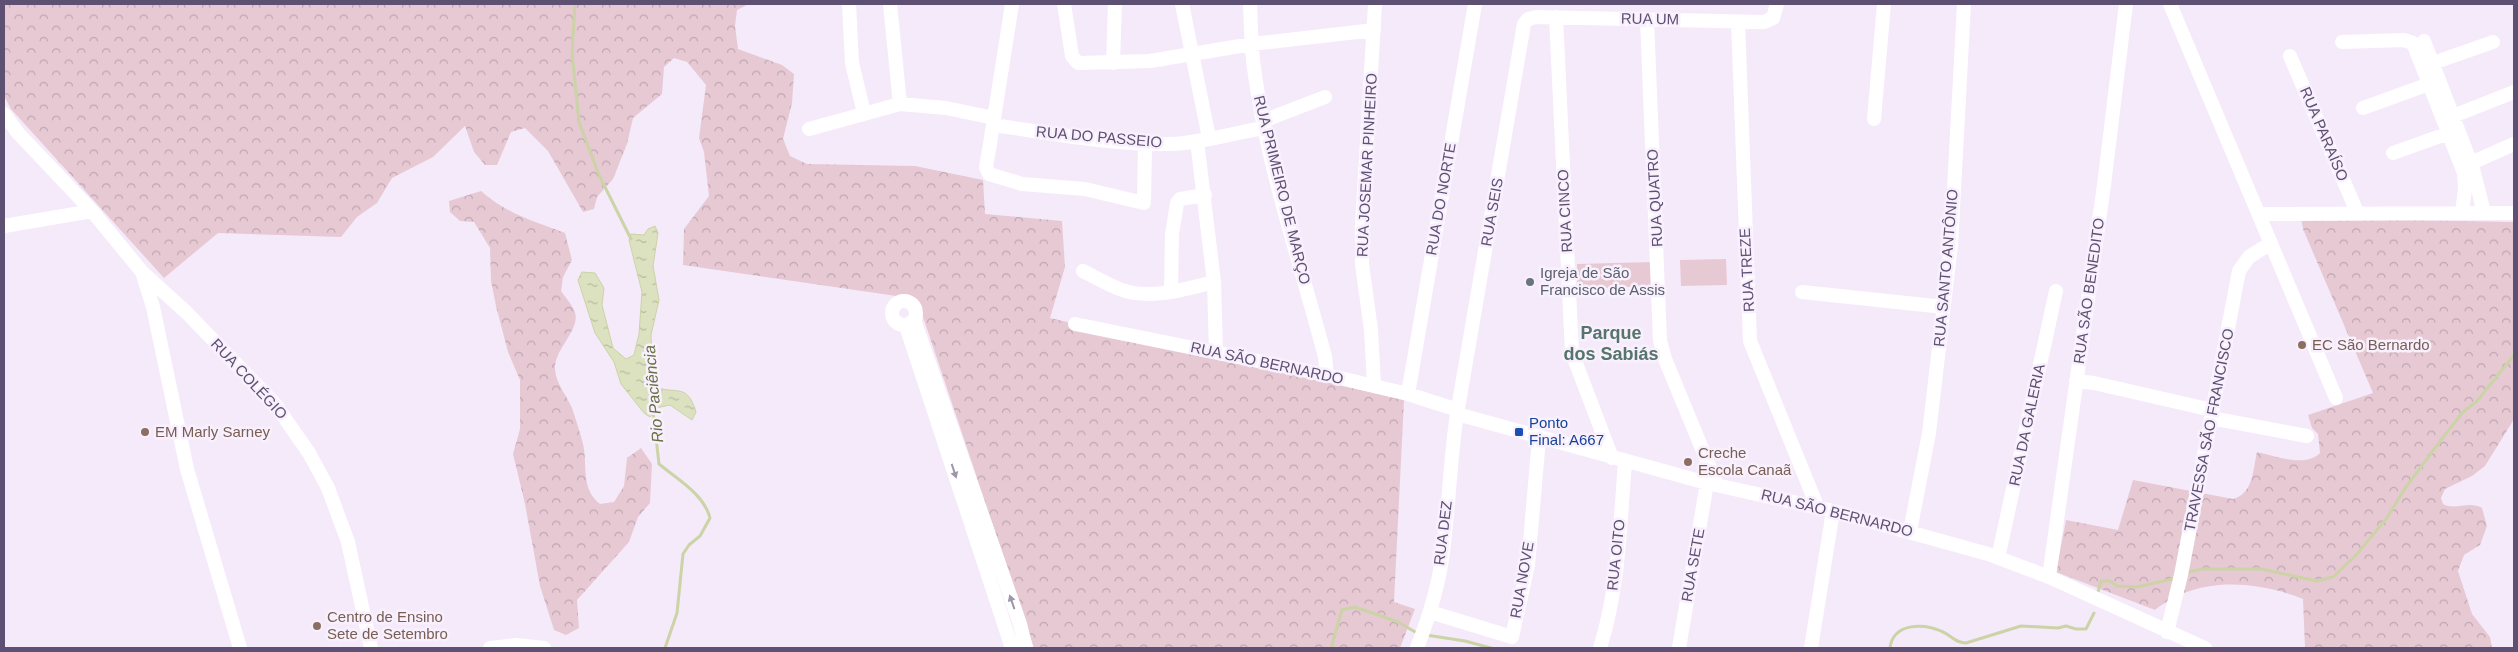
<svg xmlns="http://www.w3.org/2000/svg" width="2518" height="652" font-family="Arial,sans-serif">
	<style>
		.forest { fill: url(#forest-crowns) }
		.park { fill: #e7c9d4 }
		.water { fill: url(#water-ripples); stroke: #cbd3a7 }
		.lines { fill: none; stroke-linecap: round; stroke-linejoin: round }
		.stream { stroke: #cbd3a7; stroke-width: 3 }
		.minor { stroke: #fff; stroke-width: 14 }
		.oneway { fill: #9e96ab }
		.worship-dot { fill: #6b7280; stroke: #f9f0fd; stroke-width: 2 }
		.education-dot { fill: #8d6e63; stroke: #f9f0fd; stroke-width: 2 }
		.transit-dot { fill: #1a4fb4; stroke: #f9f0fd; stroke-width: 2 }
		.labels { text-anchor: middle; stroke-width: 5; stroke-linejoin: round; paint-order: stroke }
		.street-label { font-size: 15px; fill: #5e5073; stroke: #f9f0fd }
		.worship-label { font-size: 15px; fill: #5b616d; stroke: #f9f0fd; text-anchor: start }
		.education-label { font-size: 15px; fill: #785e54; stroke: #f9f0fd; text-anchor: start }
		.transit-label { font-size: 15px; fill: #164399; stroke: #f9f0fd; text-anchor: start }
		.water-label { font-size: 16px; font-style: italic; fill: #667041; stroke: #f9f0fd }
		.quarter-label { font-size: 18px; font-weight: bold; fill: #55746b; stroke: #f9f0fd }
	</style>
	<defs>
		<pattern id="forest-crowns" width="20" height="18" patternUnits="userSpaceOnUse" patternTransform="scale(1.25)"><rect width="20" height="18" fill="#e7c9d4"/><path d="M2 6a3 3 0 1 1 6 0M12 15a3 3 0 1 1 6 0" fill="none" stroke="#bea6b0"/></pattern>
		<pattern id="water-ripples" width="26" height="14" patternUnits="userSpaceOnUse" patternTransform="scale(1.25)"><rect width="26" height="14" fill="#dce2c0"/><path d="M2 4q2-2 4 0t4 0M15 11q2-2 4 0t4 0" fill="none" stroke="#b6baa0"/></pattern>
	</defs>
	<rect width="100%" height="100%" fill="#f5eafa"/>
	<path class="forest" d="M4 4H749L737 10 735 26 738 49 782 65 794 74 792 103 783 139 790 156 807 164 915 166 983 180 985 214 1062 221 1065 267 1050 318 1404 400 1394 602 1415 609 1400 648H1034L917 299 683 265 684 229 709 196 704 152 699 138 706 85 687 62 674 58 664 67 662 94 633 118 627 144 613 179 597 197 594 209 583 212 548 151 525 128 511 132 497 165H485L474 152 465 126 433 157 392 178 377 203 357 217 341 237 218 233 164 278 11 109 4 96Z
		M481 191C507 214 533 221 565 233L572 260 563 277 561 291C565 297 571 303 574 310 583 328 554 348 555 369 556 384 566 394 572 408 576 420 580 432 583 444 588 466 580 488 600 504L614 502 624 486 627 458 641 448 652 464 650 503 638 517 629 542 577 600 579 628 566 635 554 630 540 586 525 504 513 454 520 429V380L508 352 496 306 491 281 490 248 474 222 460 221 450 212 449 201Z
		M2301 218 2514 222V419L2485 466 2472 476 2445 489 2441 498 2443 504C2455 511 2469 500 2482 508L2487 526 2480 545 2464 555 2458 571 2472 614 2490 637 2492 648H2305L2303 599C2255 580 2197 576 2155 610L2056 572 2066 520 2118 530 2133 480 2233 499C2253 494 2253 470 2257 452 2277 456 2304 468 2320 453L2318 434 2312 428 2308 415 2373 393 2303 229Z"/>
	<path class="park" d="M1726 259 1727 285 1681 286 1680 260Z
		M1652 262V286L1577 289V264Z"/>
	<path class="water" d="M655 226 658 233 653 266 659 300 651 335 652 378 656 387C676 395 687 382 696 412L692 420 670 405 656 408 650 417 644 413 621 384 614 362 595 333 578 280 582 272 595 273 604 288 602 305 613 348 626 359 634 355 639 334 642 292 629 240 631 234 644 235 648 229Z"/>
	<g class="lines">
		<path class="stream" d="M575 4 572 52 579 122 599 175 631 239
			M653 411 659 464C677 479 704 494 710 518L700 536 689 545 683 554 677 613 665 648
			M2189 572 2202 569H2261L2317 581 2333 577 2356 555 2386 519 2406 487 2441 440 2463 412 2477 401 2514 355
			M2098 592 2101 581H2110L2117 586 2137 587 2172 579
			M1426 635 1465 641 1491 648
			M1331 648 1342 610 1355 607 1398 622 1417 633
			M1890 648C1893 623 1923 623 1941 631 1951 635 1955 643 1966 643L2021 626 2058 628 2066 626 2076 629H2086L2094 613"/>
		<path class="minor" d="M849 4 852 63 864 113
			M890 4 900 104
			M1012 4 990 144 986 167 989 174 1022 184 1085 189 1144 203 1145 143
			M1064 4 1072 56 1078 63 1150 61 1252 44 1374 30
			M1182 4 1209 138
			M1250 4C1251 25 1251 47 1254 68 1267 167 1300 261 1325 357L1327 375
			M2170 4 2336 398
			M1556 17 1572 353 1612 458
			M1647 19 1660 341 1665 359 1717 485
			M1738 22 1750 341 1817 506
			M2424 41 2473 169 2484 213
			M2342 42 2404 40 2413 43 2464 173 2465 189 2462 212
			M2290 56 2357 212
			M1113 63 1115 4
			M2433 63 2493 42
			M2363 108 2429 84
			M4 114 18 133 92 211 142 272 153 307 187 469 240 648
			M2453 116 2514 92
			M1874 119 1884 4
			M1263 121 1325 97
			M993 125C1051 133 1111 145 1171 144 1202 143 1233 133 1264 128
			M809 129 900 104 946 108 994 118
			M1197 141 1214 282 1216 352
			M2393 153 2449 133
			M2471 163 2514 144
			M2260 214 2514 213
			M4 226 92 211
			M1083 271C1095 277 1108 285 1122 290 1151 300 1185 289 1214 282
			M143 273 187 313 275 404 309 453 328 488 348 542 371 648
			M1171 292 1172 234 1177 203 1180 199 1205 195
			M1802 292 1944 307
			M892 313a12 12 0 1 1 24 0a12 12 0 1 1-24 0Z
			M914 320 1020 624 1026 648
			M1075 324 1327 375 1408 394 1458 410
			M906 326 1012 648
			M2076 381 2094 383 2212 410
			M1374 386 1371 330 1362 264V225L1375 4
			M1408 394 1475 4
			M1457 414 1707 483 1833 511 1988 554 2049 577 2205 648
			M2211 418 2307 436
			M1910 531 1929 433 1951 245 1964 4
			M1998 558 2056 291
			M2049 577 2104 185 2126 4
			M1430 612 1512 637 1528 565 1539 438
			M2167 632 2181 575 2239 271 2249 257 2271 243
			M490 648 516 645 544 648
			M1417 648C1429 617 1439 585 1443 552 1449 506 1450 460 1457 414L1524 24 1528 19 1536 17 1764 22 1773 18 1777 4
			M1600 648C1619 588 1620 524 1625 461
			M1679 648 1707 483
			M1811 648 1833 511"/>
	</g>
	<defs><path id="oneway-solid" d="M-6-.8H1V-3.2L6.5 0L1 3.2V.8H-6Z" transform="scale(1.25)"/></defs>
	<g class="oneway">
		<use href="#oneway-solid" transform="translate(954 471) rotate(72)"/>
		<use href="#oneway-solid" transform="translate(1012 602) rotate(-109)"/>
	</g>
	<circle class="worship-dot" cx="1530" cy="282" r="5"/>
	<g class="education-dot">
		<circle cx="2302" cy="345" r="5"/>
		<circle cx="145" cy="432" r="5"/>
		<circle cx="1688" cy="462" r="5"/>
		<circle cx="317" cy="626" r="5"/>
	</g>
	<rect class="transit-dot" x="1514" y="427" width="10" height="10" rx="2.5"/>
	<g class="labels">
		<g class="street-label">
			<text transform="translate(1650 19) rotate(1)" y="5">RUA UM</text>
			<text transform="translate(2324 134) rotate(67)" y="5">RUA PARAÍSO</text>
			<text transform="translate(1099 137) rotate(5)" y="5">RUA DO PASSEIO</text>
			<text transform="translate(1367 165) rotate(-87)" y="5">RUA JOSEMAR PINHEIRO</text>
			<text transform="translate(1282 190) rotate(76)" y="5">RUA PRIMEIRO DE MARÇO</text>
			<text transform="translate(1655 198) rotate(-93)" y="5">RUA QUATRO</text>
			<text transform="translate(1441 199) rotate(-80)" y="5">RUA DO NORTE</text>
			<text transform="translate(1565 211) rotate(-93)" y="5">RUA CINCO</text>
			<text transform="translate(1492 212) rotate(-80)" y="5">RUA SEIS</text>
			<text transform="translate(1946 268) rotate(-85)" y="5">RUA SANTO ANTÔNIO</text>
			<text transform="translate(1747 270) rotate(-93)" y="5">RUA TREZE</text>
			<text transform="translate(2089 291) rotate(-82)" y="5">RUA SÃO BENEDITO</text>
			<text transform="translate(1267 363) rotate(12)" y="5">RUA SÃO BERNARDO</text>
			<text transform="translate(249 379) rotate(47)" y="5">RUA COLÉGIO</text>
			<text transform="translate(2027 425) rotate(-78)" y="5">RUA DA GALERIA</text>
			<text transform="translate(2209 430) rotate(-79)" y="5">TRAVESSA SÃO FRANCISCO</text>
			<text transform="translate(1837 513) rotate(14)" y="5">RUA SÃO BERNARDO</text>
			<text transform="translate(1443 533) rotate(-83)" y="5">RUA DEZ</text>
			<text transform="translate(1616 555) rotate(-84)" y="5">RUA OITO</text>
			<text transform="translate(1693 565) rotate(-80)" y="5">RUA SETE</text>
			<text transform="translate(1522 580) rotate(-80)" y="5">RUA NOVE</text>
		</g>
		<g class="worship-label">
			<text x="1540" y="278">Igreja de São<tspan x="1540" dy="17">Francisco de Assis</tspan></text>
		</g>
		<g class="education-label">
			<text x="2312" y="350">EC São Bernardo</text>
			<text x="155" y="437">EM Marly Sarney</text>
			<text x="1698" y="458">Creche<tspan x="1698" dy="17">Escola Canaã</tspan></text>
			<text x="327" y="622">Centro de Ensino<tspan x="327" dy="17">Sete de Setembro</tspan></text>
		</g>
		<g class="transit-label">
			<text x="1529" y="428">Ponto<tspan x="1529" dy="17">Final: A667</tspan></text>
		</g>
		<g class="water-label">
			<text transform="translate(653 394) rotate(-95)" y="6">Rio Paciência</text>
		</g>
		<g class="quarter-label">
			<text x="1611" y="339">Parque<tspan x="1611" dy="21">dos Sabiás</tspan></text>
		</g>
	</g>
	<rect width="2518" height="652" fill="none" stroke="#5e5073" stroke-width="10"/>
</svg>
